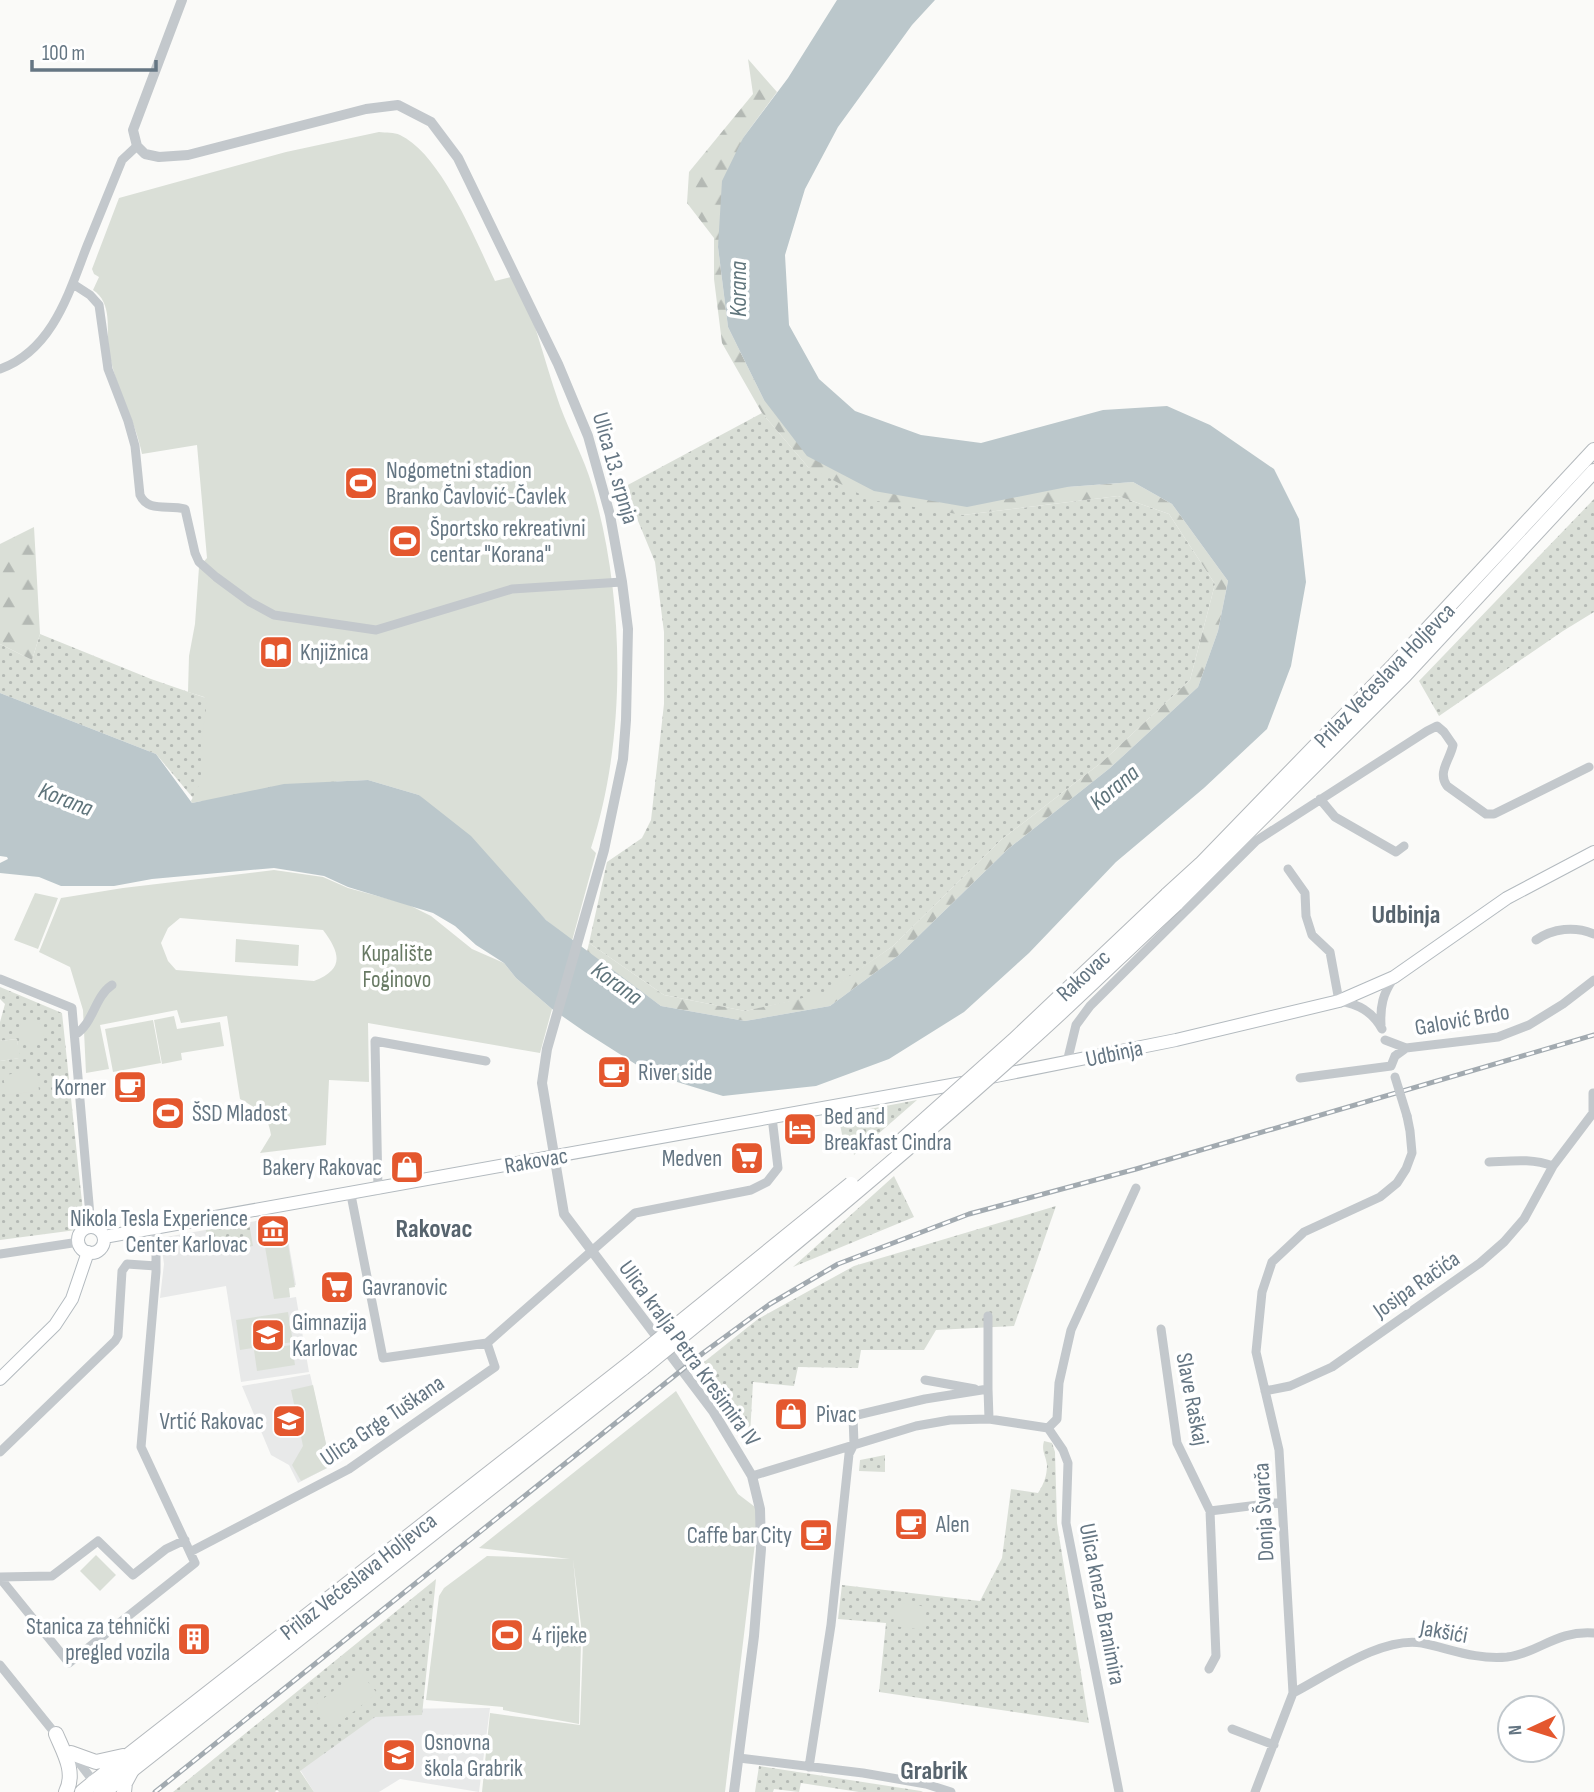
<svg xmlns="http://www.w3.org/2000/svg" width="1594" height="1792" font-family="'Sofia Sans Condensed',sans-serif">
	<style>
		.built { fill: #e8e9e9 }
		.grass { fill: url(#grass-dots) }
		.forest { fill: url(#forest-firs) }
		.green { fill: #dadfd7; fill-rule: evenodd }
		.water { fill: #bbc7cb }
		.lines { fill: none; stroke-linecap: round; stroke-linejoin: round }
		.secondary-casing { stroke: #b3babf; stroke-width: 14 }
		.primary-casing { stroke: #b5babe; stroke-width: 16 }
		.trunk-casing { stroke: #b4b9bd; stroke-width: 16 }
		.minor { stroke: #c3c8cc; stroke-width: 9 }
		.tertiary { stroke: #c3c8cc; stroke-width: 10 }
		.secondary { stroke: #fff; stroke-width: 12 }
		.primary { stroke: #fff; stroke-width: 14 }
		.trunk { stroke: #fff; stroke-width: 14 }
		.rail-casing { stroke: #a2aab0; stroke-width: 5 }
		.rail { stroke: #fff; stroke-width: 2.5; stroke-dasharray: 8; stroke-linecap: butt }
		.trunk-bridge-casing { stroke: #b4b9bd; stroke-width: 16; stroke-linecap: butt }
		.minor-bridge { stroke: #c3c8cc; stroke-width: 9 }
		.trunk-bridge { stroke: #fff; stroke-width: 14 }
		.labels { text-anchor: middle; stroke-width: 7; stroke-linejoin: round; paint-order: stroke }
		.street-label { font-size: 23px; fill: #657683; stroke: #fff }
		.poi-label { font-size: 23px; fill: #657683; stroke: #fff; text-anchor: start }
		.park-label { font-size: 23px; fill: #687a64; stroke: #fff }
		.water-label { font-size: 24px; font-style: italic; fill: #60757c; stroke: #fff }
		.quarter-label { font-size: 26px; font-weight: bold; fill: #57646e; stroke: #fff }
	</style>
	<defs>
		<pattern id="grass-dots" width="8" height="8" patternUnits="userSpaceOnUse" patternTransform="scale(1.75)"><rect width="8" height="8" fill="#dadfd7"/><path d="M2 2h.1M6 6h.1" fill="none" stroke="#b4b9b4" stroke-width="1.8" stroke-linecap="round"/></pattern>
		<pattern id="forest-firs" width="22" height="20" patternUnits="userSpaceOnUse" patternTransform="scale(1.75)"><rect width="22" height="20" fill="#dadfd7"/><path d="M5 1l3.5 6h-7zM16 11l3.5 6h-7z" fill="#b4b9b4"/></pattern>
	</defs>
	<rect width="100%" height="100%" fill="#fafaf8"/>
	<path class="built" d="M284 1216 296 1285 288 1287 290 1298 296 1297 309 1372 241 1382 226 1286 160 1298 164 1264 160 1238Z
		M310 1374 331 1466 298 1483 289 1465 271 1455 242 1386Z
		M490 1708 479 1792 400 1779 379 1792H314L299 1768 368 1709Z"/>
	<path class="grass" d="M762 413 808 467 963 515 1118 496 1169 514 1215 584 1190 680 1102 762 1001 840 893 946 825 994 745 1011 664 995 589 943 607 862 642 838 651 820 664 704V632L655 562 624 487Z
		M1594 499V612L1563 631 1439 716 1419 681Z
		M40 634 151 679 206 698 548 917 193 798 156 754 0 693V644L32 660Z
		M0 987 62 1013 84 1221 83 1226 76 1230 0 1240V1061L19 1058 17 1039 0 1041V1022L5 1004 0 999Z
		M917 1100 854 1155 850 1138 843 1139 838 1115Z
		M894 1176 914 1217 793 1267Z
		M1056 1206 1014 1326 936 1330 924 1350H861L858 1368 798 1367 794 1386 753 1382 750 1435 729 1397 704 1362 758 1319 854 1266Z
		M249 1223 253 1246 210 1253 206 1230Z
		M1044 1441 1052 1443 1055 1452 1057 1523 1089 1723 879 1692 886 1623 838 1619 842 1585 980 1601 1002 1558 1011 1489 1038 1493C1044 1484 1047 1475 1047 1465 1046 1456 1041 1451 1044 1441Z
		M885 1455V1472L859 1471 860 1460Z
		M436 1579 422 1715 375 1717 300 1771 314 1792H279L277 1790 275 1792H173Z
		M759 1766 921 1791 923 1792H859L801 1783 799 1792 774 1789 773 1792H755Z"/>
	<path class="forest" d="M748 59 777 92 743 138 718 247 728 327 764 400 1067 487 1133 482 1172 504 1228 581 1218 631 1198 687 1110 768 1008 849 899 955 830 1006 745 1021 661 1006 587 952 589 943 664 995 745 1011 825 993 893 946 1001 840 1102 762 1190 680 1215 584 1169 514 1118 496 963 515 871 500 808 467 762 413 722 343 714 279V238L687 203 689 172 753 94Z
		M34 527 40 634 32 660 0 644V544Z"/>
	<path class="green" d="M379 132C386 133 394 132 400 135 441 154 476 241 495 281L511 277C519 295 530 312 536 330 544 355 551 381 560 406 570 433 584 458 592 485 625 597 627 737 591 848L596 853 572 941 546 920 419 795 368 780 284 784 192 803 191 801 201 781V744L207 702 204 697 188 692 189 656 195 624 199 567 207 558 197 445 142 454C135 418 114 386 109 350 106 329 113 303 93 290L99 277 94 274 92 269 119 198 286 152Z
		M274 870 323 877 348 888 407 904 431 916 472 949 504 963 516 978 552 1009 540 1053 368 1023 369 1082 329 1080 326 1145 260 1153 271 1135C268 1115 258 1109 240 1099L227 1016 181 1023 177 1010 100 1025 109 1069 86 1073 83 1010 70 967 39 952 61 898 123 888ZM180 918 323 930C341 954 344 969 314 981L176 970 168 961 161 943 168 928Z
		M35 893 58 898 38 949 14 940Z
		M236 939 299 945 298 966 235 962Z
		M174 1016 177 1029 220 1022 224 1046 181 1053 182 1060 162 1064 154 1020Z
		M153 1020 161 1063 113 1072 105 1029Z
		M18 1033a13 13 0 1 1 26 0a13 13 0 1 1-26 0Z
		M17 1039 20 1058 0 1061V1041Z
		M37 1071 39 1091 6 1095 3 1075Z
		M288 1244 295 1287 289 1288 290 1297 274 1299 265 1247Z
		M288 1312 293 1342 240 1350 236 1320Z
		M292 1345 295 1365 257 1371 254 1350Z
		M313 1385 331 1466 301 1481 292 1465 303 1446 291 1390Z
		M676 1391 738 1494 759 1510 725 1792H482L490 1713 580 1725 583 1642 573 1559 581 1642 579 1724 503 1710V1707L426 1700 439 1596 444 1588 487 1556 570 1559 479 1548Z
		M96 1555 116 1575 100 1591 80 1571Z
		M896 1602 927 1607 924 1630 893 1626Z
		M359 1671 377 1693 333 1728 315 1705Z"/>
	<path class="water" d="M837 0H935L912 25 838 127 805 189 785 255 789 325 819 379 855 411 921 435 981 443 1103 410 1167 406 1210 425 1274 469 1299 519 1306 582 1291 666 1267 729 1204 788 1116 862 1029 953 964 1012 889 1059 816 1086 723 1096 651 1074 585 1032 552 1009 516 978 504 963 476 945 455 926 433 913 348 887 324 876 274 868 152 879 114 886H61L39 877 0 873V863L8 859 7 857 0 856V693L156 754 192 803 284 784 368 780 419 795 471 836 546 920 661 1006 745 1021 830 1006 899 955 1008 849 1110 768 1198 687 1218 631 1228 581 1172 504 1133 482 1067 487 967 507 874 491 807 456 764 400 728 327 718 247 722 181 743 138 788 78Z"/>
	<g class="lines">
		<g class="secondary-casing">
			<path id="secondary" d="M986 1078 1176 1040 1339 1001 1394 977 1507 898 1594 852
				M78 1240a13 13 0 1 1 26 0a13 13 0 1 1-26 0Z
				M104 1237 968 1082
				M0 1379 55 1325 72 1299 88 1252"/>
		</g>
		<g class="primary-casing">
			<path id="primary" d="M56 1734C64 1753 76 1772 66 1792
				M82 1792 94 1782 102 1791
				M124 1792 125 1783 132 1770"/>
		</g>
		<g class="trunk-casing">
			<path id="trunk" d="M1167 895 1201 864 1394 665 1594 450
				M1176 904 1405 675 1594 471
				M71 1753 96 1762 123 1756
				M94 1782 635 1359
				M104 1792 643 1368"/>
		</g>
		<path class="minor" d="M73 284 90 295 99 305 108 369 128 421 135 446 140 495C148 513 169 504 185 509L195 553 199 562 216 577 250 602 274 615 376 630 512 589 622 582
			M0 369C53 350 69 292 87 246 99 217 110 189 122 160L137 146
			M1320 799 1335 817 1396 852 1404 846
			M1288 869 1305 893 1306 916 1312 935 1330 952 1339 1001C1358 1004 1372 1011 1382 1029
			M1536 940C1553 928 1575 926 1594 934
			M0 979 72 1008 91 1227
			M1381 1025C1380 1006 1383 994 1393 979
			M75 1035C94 1023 94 997 112 985
			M1385 1040 1406 1048 1498 1037 1529 1025 1563 1004 1594 980
			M1067 1062 1076 1025 1090 1006 1256 841 1427 731 1437 726 1444 732 1453 745C1450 760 1437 772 1447 786L1486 814H1494L1589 767
			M1300 1078 1391 1066 1395 1056 1406 1048
			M1489 1162C1511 1161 1532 1158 1553 1166
			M378 1190 375 1041 486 1061
			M351 1195 383 1358 487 1343 635 1213 751 1190 767 1182 778 1168 772 1117
			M0 1254 79 1242
			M1161 1329 1177 1443 1210 1511 1216 1656 1209 1669
			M925 1380 975 1389
			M988 1389V1316
			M1265 1391 1290 1386 1332 1367 1480 1263 1504 1242 1524 1219 1553 1166 1593 1113V1093
			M1048 1428 1063 1450 1068 1463 1066 1523 1119 1792
			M1048 1428 1057 1419 1059 1383 1071 1330 1136 1188
			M0 1452 115 1341 118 1336 122 1271 127 1264 156 1266
			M752 1476 916 1426 950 1420 989 1419 1048 1428
			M1210 1511 1282 1502
			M190 1552 349 1469 495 1367 487 1343
			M0 1577 52 1576 98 1541 133 1575 166 1549 185 1540
			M0 1578 69 1663 195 1563 141 1447 156 1272V1229
			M0 1665 58 1737
			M1293 1693C1328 1675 1382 1636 1422 1643 1451 1649 1476 1660 1507 1657 1539 1653 1556 1630 1594 1633
			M1232 1729 1274 1745
			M74 1756 94 1782
			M739 1758 863 1773 926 1784 951 1792
			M809 1767 831 1625 849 1454 854 1444 853 1416 925 1399 988 1389 989 1419
			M1255 1792 1293 1693 1279 1450 1256 1352 1262 1292 1272 1262 1304 1232 1380 1197 1397 1183 1406 1169 1412 1153 1410 1131 1407 1116"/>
		<path class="tertiary" d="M182 0 133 130 137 146 145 154 159 157 188 155 366 109 398 105 431 122 458 158 558 364 588 436 610 515 622 582 628 629 626 720 623 759 604 850 547 1049 542 1083 564 1214 713 1411 752 1476 760 1509 761 1549 754 1636 734 1792"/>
		<use href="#secondary" class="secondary"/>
		<use href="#primary" class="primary"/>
		<use href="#trunk" class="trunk"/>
		<g class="rail-casing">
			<path id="rail" d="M155 1792 703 1353 770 1304 838 1264 969 1214 1136 1169 1594 1035"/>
		</g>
		<use href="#rail" class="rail"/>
		<g class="trunk-bridge-casing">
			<path id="trunk-bridge" d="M901 1141 1014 1040 1167 895
				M635 1359 851 1184
				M643 1368C772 1263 901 1157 1024 1046 1076 1000 1125 951 1176 904"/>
		</g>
		<path class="minor-bridge" d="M1395 1077 1407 1116"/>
		<use href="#trunk-bridge" class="trunk-bridge"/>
	</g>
	<defs>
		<g id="stadium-square" transform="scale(1.75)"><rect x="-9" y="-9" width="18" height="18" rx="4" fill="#e4572e" stroke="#fff"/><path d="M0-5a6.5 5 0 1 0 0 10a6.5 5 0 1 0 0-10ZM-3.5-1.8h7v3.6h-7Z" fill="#fff"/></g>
		<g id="library-square" transform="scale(1.75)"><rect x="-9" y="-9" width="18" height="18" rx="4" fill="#e4572e" stroke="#fff"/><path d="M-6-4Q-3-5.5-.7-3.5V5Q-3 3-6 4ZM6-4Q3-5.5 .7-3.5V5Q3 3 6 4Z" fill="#fff"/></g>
		<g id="cafe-square" transform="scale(1.75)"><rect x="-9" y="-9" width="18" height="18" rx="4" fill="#e4572e" stroke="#fff"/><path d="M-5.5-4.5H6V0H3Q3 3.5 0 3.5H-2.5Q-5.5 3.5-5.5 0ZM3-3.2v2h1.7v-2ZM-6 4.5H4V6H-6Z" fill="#fff"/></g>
		<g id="hotel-square" transform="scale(1.75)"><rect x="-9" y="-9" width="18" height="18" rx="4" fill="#e4572e" stroke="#fff"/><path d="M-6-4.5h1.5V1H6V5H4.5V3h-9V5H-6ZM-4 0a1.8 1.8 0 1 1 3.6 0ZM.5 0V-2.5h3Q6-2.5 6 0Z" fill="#fff"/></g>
		<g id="supermarket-square" transform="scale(1.75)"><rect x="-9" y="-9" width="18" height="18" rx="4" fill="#e4572e" stroke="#fff"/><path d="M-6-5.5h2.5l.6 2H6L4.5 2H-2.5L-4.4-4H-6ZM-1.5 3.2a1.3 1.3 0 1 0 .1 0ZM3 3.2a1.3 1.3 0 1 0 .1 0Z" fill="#fff"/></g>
		<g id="shop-square" transform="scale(1.75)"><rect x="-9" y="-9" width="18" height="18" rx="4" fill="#e4572e" stroke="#fff"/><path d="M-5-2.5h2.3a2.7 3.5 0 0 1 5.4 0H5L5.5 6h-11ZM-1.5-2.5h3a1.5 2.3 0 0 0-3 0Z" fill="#fff"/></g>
		<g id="museum-square" transform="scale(1.75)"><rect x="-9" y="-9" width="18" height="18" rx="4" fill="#e4572e" stroke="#fff"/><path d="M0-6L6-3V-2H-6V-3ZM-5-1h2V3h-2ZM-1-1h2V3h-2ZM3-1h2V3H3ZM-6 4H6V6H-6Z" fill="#fff"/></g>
		<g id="school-square" transform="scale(1.75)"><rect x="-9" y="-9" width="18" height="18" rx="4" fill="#e4572e" stroke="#fff"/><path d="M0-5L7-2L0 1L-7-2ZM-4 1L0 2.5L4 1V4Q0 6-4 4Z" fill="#fff"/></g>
		<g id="building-square" transform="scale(1.75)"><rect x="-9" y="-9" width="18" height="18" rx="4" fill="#e4572e" stroke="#fff"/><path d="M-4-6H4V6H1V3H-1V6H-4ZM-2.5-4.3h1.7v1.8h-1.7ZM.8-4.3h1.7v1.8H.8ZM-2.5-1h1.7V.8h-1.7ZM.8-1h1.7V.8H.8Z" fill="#fff"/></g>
	</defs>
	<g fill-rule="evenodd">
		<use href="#stadium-square" x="361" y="483"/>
		<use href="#stadium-square" x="405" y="541"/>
		<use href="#library-square" x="276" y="652"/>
		<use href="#cafe-square" x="614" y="1072"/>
		<use href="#cafe-square" x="130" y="1087"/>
		<use href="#stadium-square" x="168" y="1113"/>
		<use href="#hotel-square" x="800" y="1129"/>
		<use href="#supermarket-square" x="747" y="1158"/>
		<use href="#shop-square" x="407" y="1167"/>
		<use href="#museum-square" x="273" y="1231"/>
		<use href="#supermarket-square" x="337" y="1287"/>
		<use href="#school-square" x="268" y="1335"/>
		<use href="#shop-square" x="791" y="1414"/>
		<use href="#school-square" x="289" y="1421"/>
		<use href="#cafe-square" x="911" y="1524"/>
		<use href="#cafe-square" x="816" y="1535"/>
		<use href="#stadium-square" x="507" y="1635"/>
		<use href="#building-square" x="194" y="1639"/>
		<use href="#school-square" x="399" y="1755"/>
	</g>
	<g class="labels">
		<g class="street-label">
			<text transform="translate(616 468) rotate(74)" y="8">Ulica 13. srpnja</text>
			<text transform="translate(1384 675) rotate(-46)" y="8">Prilaz Većeslava Holjevca</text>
			<text transform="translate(1083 975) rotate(-43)" y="8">Rakovac</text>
			<text transform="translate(1462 1019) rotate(-10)" y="8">Galović Brdo</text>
			<text transform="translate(1114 1053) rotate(-12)" y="8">Udbinja</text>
			<text transform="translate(536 1160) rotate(-10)" y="8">Rakovac</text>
			<text transform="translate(1416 1284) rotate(-35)" y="8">Josipa Račića</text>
			<text transform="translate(690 1353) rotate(54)" y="8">Ulica kralja Petra Krešimira IV</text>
			<text transform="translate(1193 1399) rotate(79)" y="8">Slave Raškaj</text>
			<text transform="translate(382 1420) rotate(-34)" y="8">Ulica Grge Tuškana</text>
			<text transform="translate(1263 1512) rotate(-93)" y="8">Donja Švarča</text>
			<text transform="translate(358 1576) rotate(-38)" y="8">Prilaz Većeslava Holjevca</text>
			<text transform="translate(1103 1604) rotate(79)" y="8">Ulica kneza Branimira</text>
			<text transform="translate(1444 1631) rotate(10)" y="8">Jakšići</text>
		</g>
		<g class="poi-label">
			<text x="386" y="478">Nogometni stadion<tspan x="386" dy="26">Branko Čavlović-Čavlek</tspan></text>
			<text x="430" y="536">Športsko rekreativni<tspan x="430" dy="26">centar "Korana"</tspan></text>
			<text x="300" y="660">Knjižnica</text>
			<text x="638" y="1080">River side</text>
			<text x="106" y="1095" text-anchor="end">Korner</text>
			<text x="192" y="1121">ŠSD Mladost</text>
			<text x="824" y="1124">Bed and<tspan x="824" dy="26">Breakfast Cindra</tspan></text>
			<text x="722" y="1166" text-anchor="end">Medven</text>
			<text x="382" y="1175" text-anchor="end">Bakery Rakovac</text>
			<text x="248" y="1226" text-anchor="end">Nikola Tesla Experience<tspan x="248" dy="26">Center Karlovac</tspan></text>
			<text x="362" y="1295">Gavranovic</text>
			<text x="292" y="1330">Gimnazija<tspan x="292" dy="26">Karlovac</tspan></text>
			<text x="816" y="1422">Pivac</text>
			<text x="264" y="1429" text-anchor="end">Vrtić Rakovac</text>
			<text x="936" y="1532">Alen</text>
			<text x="792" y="1543" text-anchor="end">Caffe bar City</text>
			<text x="170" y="1634" text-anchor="end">Stanica za tehnički<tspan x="170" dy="26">pregled vozila</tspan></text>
			<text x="532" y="1643">4 rijeke</text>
			<text x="424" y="1750">Osnovna<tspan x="424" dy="26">škola Grabrik</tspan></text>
		</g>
		<g class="park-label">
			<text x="397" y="961">Kupalište<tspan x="397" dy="26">Foginovo</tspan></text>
		</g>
		<g class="water-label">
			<text transform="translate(738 289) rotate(-90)" y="8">Korana</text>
			<text transform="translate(1114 787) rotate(-40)" y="8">Korana</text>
			<text transform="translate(66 799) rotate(21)" y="8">Korana</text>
			<text transform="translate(617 983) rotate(36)" y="8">Korana</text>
		</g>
		<g class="quarter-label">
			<text x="1406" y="923">Udbinja</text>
			<text x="434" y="1237">Rakovac</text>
			<text x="934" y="1779">Grabrik</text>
		</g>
	</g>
	<g transform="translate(1531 1729) rotate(266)"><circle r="33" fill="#ffffff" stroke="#c1c8cd" stroke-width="2"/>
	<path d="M0-5L12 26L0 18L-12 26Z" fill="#e4572e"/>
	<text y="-10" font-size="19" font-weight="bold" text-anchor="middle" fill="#657683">N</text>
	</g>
	<path d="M32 60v10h124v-10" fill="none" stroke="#657683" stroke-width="3.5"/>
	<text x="42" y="60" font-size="21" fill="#657683" stroke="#ffffff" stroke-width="5" paint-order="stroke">100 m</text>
</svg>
